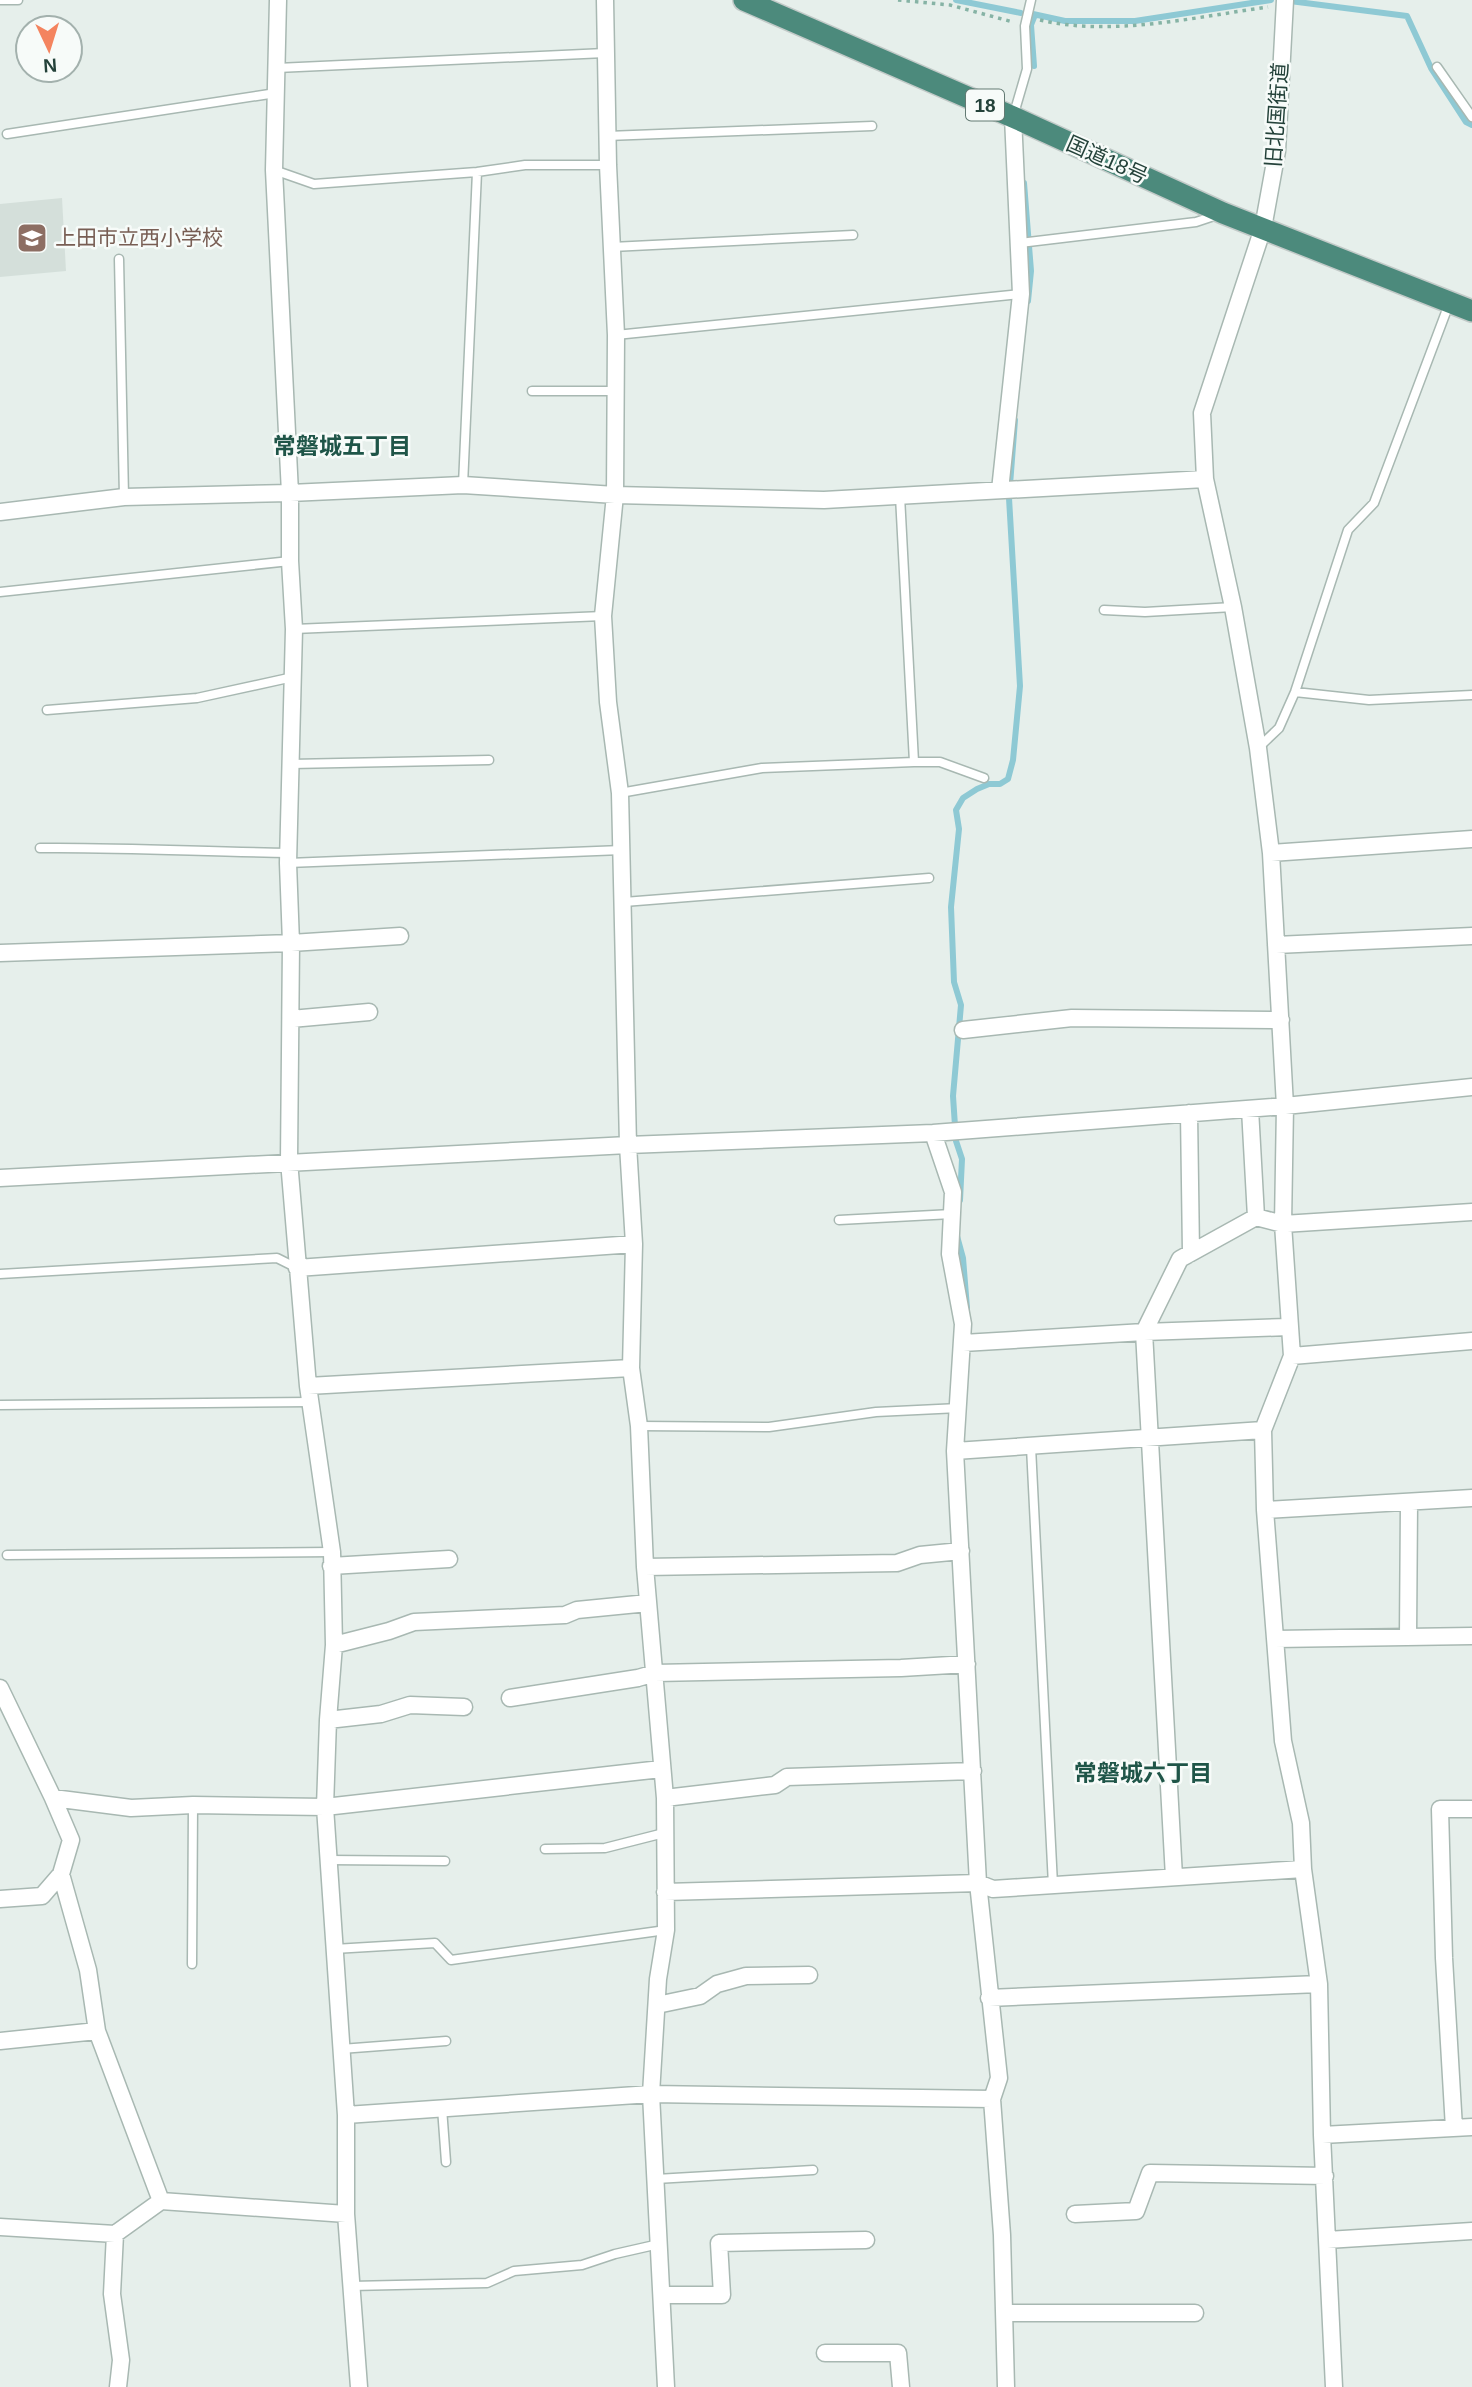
<svg xmlns="http://www.w3.org/2000/svg" width="1472" height="2387" font-family="Helvetica,'Noto Sans JP',sans-serif">
	<style>
		.built { fill: #d4dfda }
		.lines { fill: none; stroke-linecap: round; stroke-linejoin: round }
		.stream { stroke: #8ec9d4; stroke-width: 6 }
		.service-casing { stroke: #a8b8b2; stroke-width: 11 }
		.minor-casing { stroke: #a8b8b2; stroke-width: 19 }
		.trunk-casing { stroke: #c2cac8; stroke-width: 24 }
		.path { stroke: #86b3a5; stroke-width: 3.5; stroke-dasharray: 3.5 5; stroke-linecap: butt }
		.service { stroke: #fff; stroke-width: 8 }
		.minor { stroke: #fff; stroke-width: 16 }
		.trunk { stroke: #4c8a7c; stroke-width: 21 }
		.labels { text-anchor: middle; stroke-width: 5; stroke-linejoin: round; paint-order: stroke }
		.shield { fill: #f7fbf9; stroke: #637a73; stroke-width: 2 }
		.shield-label { font-size: 19px; font-weight: bold; fill: #24423a }
		.street-label { font-size: 21px; fill: #24423a; stroke: #f7fbf9 }
		.education-label { font-size: 21px; fill: #785e54; stroke: #f7fbf9; text-anchor: start }
		.neighbourhood-label { font-size: 23px; font-weight: bold; fill: #1f5548; stroke: #f7fbf9 }
	</style>
	<rect width="100%" height="100%" fill="#e6efeb"/>
	<path class="built" d="M62 198 66 271 0 277V204Z"/>
	<g class="lines">
		<path class="stream" d="M956 0 1021 13
			M1290 1 1407 16 1431 68 1466 122 1472 125
			M1033 14 1065 21H1135L1271 0
			M1034 66 1031 25 1035 15
			M1024 183 1031 271 1028 301
			M960 1200 962 1159 956 1141 953 1096 961 1005 954 982 951 907 959 829 956 810 963 798 977 789 989 784H1000L1008 779 1013 760 1020 686 1009 498 1015 420
			M957 1236 963 1258 967 1308"/>
		<g class="service-casing">
			<path id="service" d="M0 0H18
				M1437 67 1472 117
				M277 68 605 53
				M1013 117 1027 69 1025 26 1031 0
				M7 134 276 93
				M607 136 872 126
				M274 170 314 184 477 172 525 165H608
				M1020 243 1196 222 1217 215
				M612 247 853 235
				M119 259 124 497
				M616 335 1021 294
				M532 391H616
				M463 485 477 172
				M0 592 290 561
				M1104 610 1145 612 1233 607
				M294 629 603 616
				M1295 692 1369 700 1472 695
				M47 710 197 698 293 677
				M1258 748 1279 728 1295 692 1348 530 1374 503 1449 304
				M914 762H940L984 778
				M291 764 489 760
				M620 793 762 768 914 762 900 496
				M40 848C124 847 206 852 290 853
				M288 863 622 850
				M624 902 929 878
				M839 1220 952 1214
				M0 1274 277 1258 297 1268
				M0 1405 310 1402
				M639 1426 769 1427 876 1412 959 1408
				M1031 1447 1053 1885
				M7 1555 332 1552
				M545 1849 605 1848 664 1833
				M328 1860 445 1861
				M334 1949 435 1943 451 1960 666 1930
				M192 1964 193 1805
				M341 2049 446 2041
				M442 2108 446 2162
				M656 2179 813 2170
				M351 2286 487 2283 514 2271 582 2265 615 2254 659 2244"/>
		</g>
		<g class="minor-casing">
			<path id="minor" d="M278 0 274 170 290 493V561L294 629 288 863 291 943 289 1161 308 1386 332 1552 334 1645 328 1720 325 1807 346 2115V2214L359 2387
				M605 0 608 165 616 335 615 495 603 616 608 702 620 793 628 1145 634 1244 631 1368 639 1426 645 1567 665 1798 666 1930 658 1979 651 2094 666 2387
				M1285 0 1277 151 1263 228 1202 413 1205 479 1233 607 1258 748 1271 853 1285 1106 1283 1224 1292 1356 1263 1430 1265 1510 1283 1741 1301 1823 1303 1869 1319 1984 1322 2135 1334 2387
				M1000 490 1021 294 1013 117
				M0 512 124 497 290 493 463 485 615 495 824 500 1205 479
				M1271 853 1472 839
				M1276 945 1472 936
				M0 953 291 943 400 936
				M291 1019 369 1012
				M963 1030 1072 1018 1281 1020
				M1250 1109 1256 1217
				M1189 1113 1191 1253
				M933 1133 953 1192 950 1254 963 1324 955 1451 978 1883 999 2078 992 2099
				M0 1178 628 1145 933 1133 1285 1106 1472 1087
				M297 1268 634 1244
				M963 1343 1144 1332 1288 1327
				M1292 1356 1472 1341
				M308 1386 631 1368
				M955 1451 1263 1430
				M1265 1510 1472 1498
				M331 1566 449 1559
				M645 1567 897 1563 920 1555 961 1551
				M1408 1637 1409 1503
				M1275 1639 1472 1636
				M334 1645 389 1631 414 1622 565 1615 577 1610 648 1603
				M0 1688 53 1798 71 1840 61 1874 42 1896 0 1899
				M510 1698 638 1678 655 1673 901 1668 967 1664
				M328 1720 381 1714 410 1705 464 1707
				M53 1798 131 1808 193 1805 325 1807 661 1769
				M665 1798 775 1785 787 1777 973 1771
				M61 1874 88 1970 97 2031 161 2201
				M1174 1877 1144 1332 1180 1259 1256 1217 1283 1224 1472 1212
				M665 1892 978 1883 993 1889 1303 1869
				M989 1998 1319 1984
				M657 2005 700 1996 717 1984 746 1976 809 1975
				M0 2041 97 2031
				M346 2115 651 2094 992 2099 1002 2235 1006 2387
				M1454 2128 1444 1958 1440 1809H1472
				M1322 2135 1472 2127
				M1075 2214 1136 2211 1150 2173 1325 2176
				M0 2227 115 2234
				M1327 2240 1472 2231
				M662 2295H722L719 2243 866 2240
				M1004 2313H1195
				M825 2353H898L901 2387
				M118 2387 121 2360 112 2294 115 2234 161 2201 346 2214"/>
		</g>
		<g class="trunk-casing">
			<path id="trunk" d="M744 0 1013 117 1223 213 1472 311"/>
		</g>
		<path class="path" d="M898 0 950 5 1013 22
			M1040 20C1112 37 1195 17 1268 7"/>
		<use href="#service" class="service"/>
		<use href="#minor" class="minor"/>
		<use href="#trunk" class="trunk"/>
	</g>
	<defs>
		<g id="school-square" transform="scale(1.575)"><rect x="-9" y="-9" width="18" height="18" rx="4" fill="#8d6e63" stroke="#f7fbf9"/><path d="M0-5L7-2L0 1L-7-2ZM-4 1L0 2.5L4 1V4Q0 6-4 4Z" fill="#fff"/></g>
	</defs>
	<g fill-rule="evenodd">
		<use href="#school-square" x="32" y="238"/>
	</g>
	<g class="labels">
		<rect class="shield" x="966" y="89.5" width="38" height="31" rx="5"/>
		<g class="shield-label">
			<text x="985" y="112">18</text>
		</g>
		<g class="street-label">
			<text transform="translate(1277 115) rotate(-86)" y="7">旧北国街道</text>
			<text transform="translate(1107 160) rotate(24)" y="7">国道18号</text>
		</g>
		<g class="education-label">
			<text x="55" y="245">上田市立西小学校</text>
		</g>
		<g class="neighbourhood-label">
			<text x="342" y="454">常磐城五丁目</text>
			<text x="1143" y="1781">常磐城六丁目</text>
		</g>
	</g>
	<g transform="translate(49 49) rotate(176)"><circle r="33" fill="#f7fbf9" stroke="#a3b1ad" stroke-width="2"/>
	<path d="M0-5L12 26L0 18L-12 26Z" fill="#f4845f"/>
	<text y="-10" font-size="19" font-weight="bold" text-anchor="middle" fill="#24423a">N</text>
	</g>
</svg>
